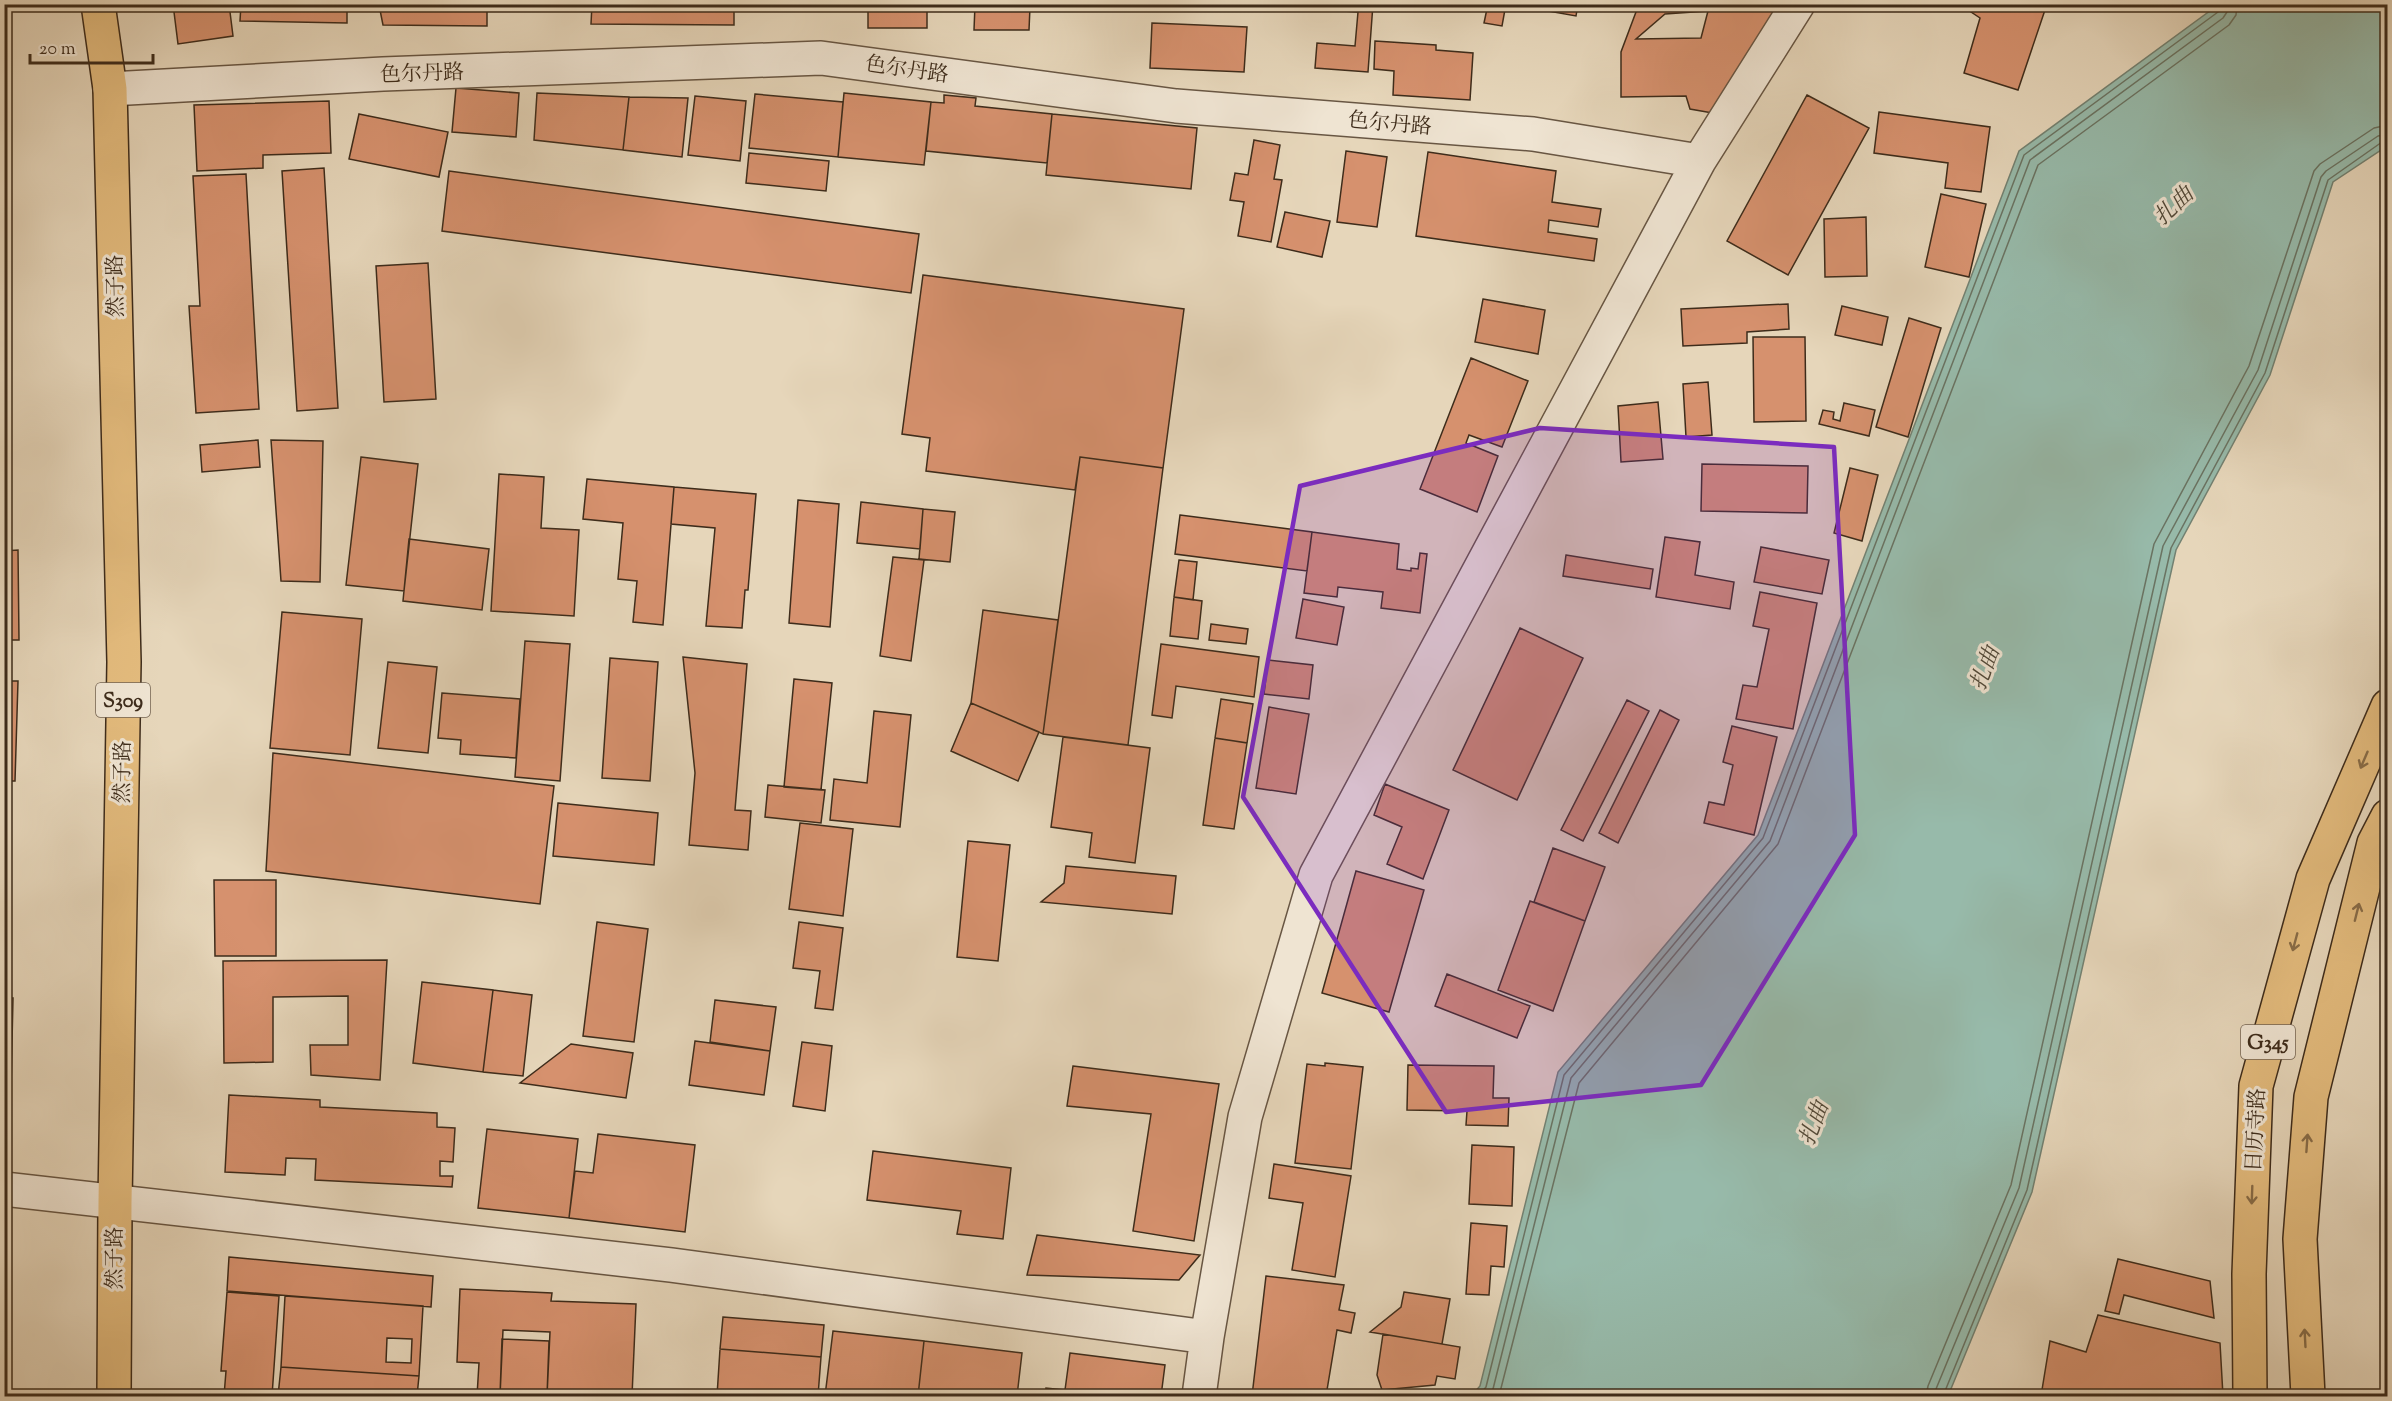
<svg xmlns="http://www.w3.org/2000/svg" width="2392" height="1401" font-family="'Sorts Mill Goudy','Noto Serif SC',serif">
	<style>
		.water { fill: #97baaa; stroke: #738171; stroke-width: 1.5 }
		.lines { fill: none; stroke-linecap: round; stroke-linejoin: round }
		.shore { stroke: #6a7362; stroke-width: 1.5 }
		.building { fill: #d6916e; stroke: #3e2c1b; stroke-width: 1.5; fill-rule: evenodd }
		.minor-casing { stroke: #685643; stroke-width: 36 }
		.major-casing { stroke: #3e2c1b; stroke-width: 36 }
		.highway-casing { stroke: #3e2c1b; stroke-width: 36 }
		.minor { stroke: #efe4d2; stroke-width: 33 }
		.major { stroke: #e3bb7d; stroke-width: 33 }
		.highway { stroke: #e3bb7d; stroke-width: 33 }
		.oneway { stroke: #886c47 }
		.marked { fill: #7b2cbf; fill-opacity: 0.2; stroke: #7b2cbf; stroke-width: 4.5; stroke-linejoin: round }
		.labels { text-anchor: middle; stroke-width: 6; stroke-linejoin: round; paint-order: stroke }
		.shield { fill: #efe4d2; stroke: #736352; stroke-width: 1.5 }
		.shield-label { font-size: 20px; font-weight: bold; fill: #3e2c1b }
		.street-label { font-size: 21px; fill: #3e2c1b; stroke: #efe4d2 }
		.water-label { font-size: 22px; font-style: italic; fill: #504838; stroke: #efe4d2 }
	</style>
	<rect width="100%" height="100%" fill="#e6d6ba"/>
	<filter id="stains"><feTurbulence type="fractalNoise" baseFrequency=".00333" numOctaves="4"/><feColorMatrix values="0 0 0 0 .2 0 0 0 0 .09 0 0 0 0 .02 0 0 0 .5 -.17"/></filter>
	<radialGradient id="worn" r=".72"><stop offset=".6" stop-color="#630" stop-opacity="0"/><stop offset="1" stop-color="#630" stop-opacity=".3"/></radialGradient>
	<path class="water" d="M2218 5H2387V146L2333 182 2270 375 2176 550 2032 1192 1948 1396H1471L1480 1386 1558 1072 1758 835 2019 151Z"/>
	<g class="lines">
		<path class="shore" d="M1479 1396 1486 1387 1564 1075 1763 838 2024 155 2218 12 2221 4
			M1488 1396 1493 1389 1571 1078 1770 841 2030 160 2223 18 2227 12 2228 4
			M1499 1396 1579 1083 1778 844 2038 165 2229 25 2236 15 2237 4
			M1926 1396 1928 1386 2011 1185 2154 544 2249 366 2314 171 2320 164 2374 128 2388 125
			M1935 1396 1936 1389 2019 1188 2163 546 2258 370 2321 177 2326 171 2378 136 2388 134
			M1943 1396 2027 1190 2171 548 2265 373 2328 180 2382 142 2388 141"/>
	</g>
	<path class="building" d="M173 4H229L233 36 178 44Z
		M241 4H347V23L240 21Z
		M374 4H487V26L383 25 379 5Z
		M592 4H734V25L591 24Z
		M817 4H927V28H868V9L817 8Z
		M958 4H1084L1083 8 1030 7 1029 30H974L975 5Z
		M1313 4H1373L1368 72 1315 68 1317 43 1355 46 1358 12 1313 9Z
		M1488 4H1506L1502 26 1484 23Z
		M1508 4H1578L1576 16Z
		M1639 4H1783L1718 114 1690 109 1686 96 1621 97V52ZM1708 11 1701 38 1636 39 1665 14Z
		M1959 4H2047L2018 90 1964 73 1980 18Z
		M1152 23 1247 27 1244 72 1150 68Z
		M1375 41 1436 45V50L1473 53 1470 100 1393 95 1394 71 1374 69Z
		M456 88 519 93 516 137 452 132Z
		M537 93 629 97 623 150 534 140Z
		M844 93 931 102 924 165 838 157Z
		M755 94 843 102 838 157 749 148Z
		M944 95 976 98 975 106 1052 114 1047 163 926 151 931 102 944 103Z
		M1807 95 1869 128 1788 275 1727 241Z
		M695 96 746 101 740 161 688 155Z
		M629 97 688 98 682 157 623 150Z
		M329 101 331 153 263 155V168L197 171 194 105Z
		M1879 112 1990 127 1981 192 1945 188 1948 163 1874 153Z
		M359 114 448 132 439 177 349 159Z
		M1052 114 1197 128 1191 189 1046 175Z
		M1254 140 1280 145 1274 179 1282 180 1271 242 1238 236 1244 202 1230 200 1235 173 1248 175Z
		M1346 151 1387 157 1377 227 1337 222Z
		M1428 152 1556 171 1552 202 1601 209 1598 227 1549 220 1548 232 1597 239 1594 261 1416 236Z
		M749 153 829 161 826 191 746 183Z
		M324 168 338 408 297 411 282 171Z
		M449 171 919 234 911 293 442 231Z
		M246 174 259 409 196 413 189 306H200L193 176Z
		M1941 194 1986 204 1969 277 1925 267Z
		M1285 212 1330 221 1322 257 1277 247Z
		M1866 217 1867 276 1825 277 1824 219Z
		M428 263 436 399 384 402 376 266Z
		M923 275 1184 309 1163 468 1080 457 1075 490 926 471 930 438 902 434Z
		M1483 299 1545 310 1538 354 1475 342Z
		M1788 304 1789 329 1747 332V343L1683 346 1681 309Z
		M1842 306 1888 317 1882 345 1835 335Z
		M1909 318 1941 328 1908 437 1876 427Z
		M1753 337H1805L1806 421 1754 422Z
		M1471 358 1528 381 1502 447 1469 435 1466 443 1498 456 1477 512 1420 489Z
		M4 373H7L8 546H4Z
		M1708 382 1712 435 1686 437 1683 384Z
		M1658 402 1663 459 1621 462 1618 406Z
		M1844 403 1875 410 1869 436 1819 424 1823 410 1834 412 1833 419 1840 421Z
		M258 440 260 467 202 472 200 445Z
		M271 440 323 441 320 582 281 581Z
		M361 457 418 464 404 591 346 585Z
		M1080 457 1163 468 1128 745 1043 734Z
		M1702 464 1808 466 1807 513 1701 511Z
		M1850 468 1878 475 1862 541 1834 533Z
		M499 474 544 477 541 528 579 530 574 616 491 611Z
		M587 479 674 487 663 625 633 622 637 581 618 579 623 523 583 519Z
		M674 487 756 494 748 590H745L742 628 706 626 715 528 671 524Z
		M798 500 839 504 830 627 789 623Z
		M861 502 923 509 920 549 857 543Z
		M923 509 955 512 950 562 919 559Z
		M1180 515 1312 532 1307 571 1175 554Z
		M1312 532 1399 544 1397 569 1411 571V568L1418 569 1420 553 1427 554 1420 613 1381 608 1383 592 1338 587 1337 597 1304 593Z
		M1665 537 1700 542 1695 575 1734 582 1730 609 1656 597Z
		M409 539 489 549 482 610 403 601Z
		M1761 547 1829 560 1822 594 1754 582Z
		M18 550 19 640H4V551Z
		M1566 555 1653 569 1650 589 1563 576Z
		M893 557 924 560 911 661 880 656Z
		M1179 560 1197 562 1193 600 1174 597Z
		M1760 592 1817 603 1793 729 1736 719 1743 685 1757 687 1769 629 1753 626Z
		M1174 597 1202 601 1198 639 1170 636Z
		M1303 599 1344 607 1337 645 1296 638Z
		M983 610 1058 620 1043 734 971 703Z
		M282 612 362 619 350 755 270 748Z
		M1211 624 1248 629 1246 644 1209 640Z
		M1520 628 1583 658 1517 800 1453 770Z
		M525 641 570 644 560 781 515 777Z
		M1161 644 1259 657 1254 697 1176 686 1172 718 1152 715Z
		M683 657 747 664 735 810 751 811 748 850 689 845 695 773Z
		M610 658 658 662 650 781 602 778Z
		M1268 660 1313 665 1309 699 1264 694Z
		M388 662 437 667 428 753 378 748Z
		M794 679 832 683 821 790 784 787Z
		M4 681H18L15 781H4Z
		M442 693 520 699 516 758 460 754 461 740 438 738Z
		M1221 699 1253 704 1247 743 1215 738Z
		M1627 700 1649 711 1583 841 1561 830Z
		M971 703 1039 732 1018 781 951 751Z
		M1269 707 1309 714 1296 794 1256 788Z
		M1660 710 1679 720 1618 843 1599 833Z
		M874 711 911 715 900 827 830 820 834 779 867 783Z
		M1732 726 1777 737 1754 835 1704 823 1709 802 1724 805 1733 765 1723 762Z
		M1063 737 1150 748 1135 863 1089 857 1092 833 1051 827Z
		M1215 738 1247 743 1234 829 1203 825Z
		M273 753 554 786 540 904 266 871Z
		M1385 784 1449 810 1423 879 1387 864 1402 827 1374 815Z
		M768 785 825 790 821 823 765 817Z
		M558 803 658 813 654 865 553 856Z
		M800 823 853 829 843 916 789 909Z
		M968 841 1010 845 998 961 957 957Z
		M1553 848 1605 867 1585 921 1534 902Z
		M1066 866 1176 876 1172 914 1041 902 1064 883Z
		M1356 871 1424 890 1389 1012 1322 993Z
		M214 880H276V956H215Z
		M1530 901 1585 921 1553 1011 1498 990Z
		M597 922 648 929 634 1042 583 1036Z
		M799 922 843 928 833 1010 815 1008 820 971 793 968Z
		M387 960 380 1080 311 1075 310 1045H348V996L273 997V1062L224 1063 223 961Z
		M1447 974 1530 1006 1517 1038 1435 1006Z
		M422 982 493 990 483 1072 413 1063Z
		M493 990 532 995 523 1076 483 1072Z
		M4 998H13L11 1087H4Z
		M715 1000 776 1007 770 1051 710 1042Z
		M695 1041 770 1051 764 1095 689 1085Z
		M802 1042 832 1046 825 1111 793 1106Z
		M571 1044 633 1053 626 1098 520 1083Z
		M1325 1063 1363 1067 1351 1169 1295 1163 1307 1064 1325 1066Z
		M1408 1065 1494 1066 1493 1098H1509L1508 1126 1466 1125 1467 1111 1407 1110Z
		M1073 1066 1219 1084 1194 1241 1133 1231 1151 1114 1067 1106Z
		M229 1095 320 1100V1107L437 1113V1127L455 1128 453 1162 440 1161V1176H453L452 1187 315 1180 316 1159 286 1158 285 1175 225 1172Z
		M487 1129 578 1139 569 1218 478 1208Z
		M598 1134 695 1145 685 1232 569 1218 575 1171 593 1173Z
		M1472 1145 1514 1147 1512 1206 1469 1204Z
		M873 1151 1011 1168 1003 1239 957 1234 961 1211 867 1200Z
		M1274 1164 1351 1176 1335 1277 1292 1270 1303 1203 1269 1198Z
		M1471 1223 1507 1226 1504 1267 1491 1266 1489 1295 1466 1294Z
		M1037 1235 1200 1255 1179 1280 1027 1275Z
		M229 1257 433 1276 431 1307 227 1291Z
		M2118 1259 2210 1281 2214 1318 2124 1295 2119 1314 2105 1311Z
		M1266 1276 1344 1285 1339 1310 1355 1313 1351 1333 1337 1330 1326 1396H1252Z
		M460 1289 552 1293 551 1301 636 1304 632 1396H547L550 1332 503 1330 500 1396H477L479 1363 457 1362Z
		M227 1292 279 1296 272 1396H224L226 1371H221Z
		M1404 1292 1450 1299 1442 1344 1370 1332 1401 1307Z
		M285 1296 423 1306 419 1376 281 1367ZM387 1338 412 1339 411 1363 386 1362Z
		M2098 1315 2220 1343 2223 1396H2041L2050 1341 2086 1352Z
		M723 1317 824 1325 821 1357 720 1349Z
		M833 1331 924 1341 918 1396H825Z
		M1383 1334 1460 1347 1455 1379 1437 1376 1435 1385 1382 1390 1377 1375Z
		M502 1339 549 1341 547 1396H500Z
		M924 1341 1022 1353 1017 1396H918Z
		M720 1349 821 1357 818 1396H717Z
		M1070 1353 1165 1365 1161 1396H1045L1046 1388 1065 1390Z
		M281 1367 419 1376 417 1396H278Z"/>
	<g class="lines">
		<g class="minor-casing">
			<path id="minor" d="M110 89 383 74 821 58 1176 106 1533 134 1699 161
				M4 1189 671 1265 1207 1337
				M1199 1396 1207 1337 1245 1117 1316 875 1699 161 1798 4"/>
		</g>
		<g class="major-casing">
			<path id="major" d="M98 4 110 89 124 662 115 1202 114 1396"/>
		</g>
		<g class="highway-casing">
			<path id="highway" d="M2250 1396 2249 1274 2256 1086 2313 879 2388 706
				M2308 1396 2300 1239 2311 1097 2374 843 2388 816"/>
		</g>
		<use href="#minor" class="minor"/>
		<use href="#major" class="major"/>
		<use href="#highway" class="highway"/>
	</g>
	<defs><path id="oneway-shaft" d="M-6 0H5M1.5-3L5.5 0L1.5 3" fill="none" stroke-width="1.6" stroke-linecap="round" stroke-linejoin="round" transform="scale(1.5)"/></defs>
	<g class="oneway">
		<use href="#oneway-shaft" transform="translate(2364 760) rotate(113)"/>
		<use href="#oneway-shaft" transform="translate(2357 912) rotate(-76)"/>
		<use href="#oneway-shaft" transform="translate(2295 942) rotate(105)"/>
		<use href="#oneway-shaft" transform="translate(2307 1143) rotate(-86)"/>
		<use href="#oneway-shaft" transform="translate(2252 1195) rotate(92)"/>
		<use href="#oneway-shaft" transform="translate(2305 1338) rotate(-93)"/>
	</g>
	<path class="marked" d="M1540 428 1834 447 1855 835 1701 1085 1446 1112 1243 797 1300 486Z"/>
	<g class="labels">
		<g class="shield">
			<rect x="96" y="683" width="54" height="34" rx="4.5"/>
			<rect x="2241" y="1025" width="54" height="34" rx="4.5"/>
		</g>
		<g class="shield-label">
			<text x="123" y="707">S309</text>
			<text x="2268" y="1049">G345</text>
		</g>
		<g class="street-label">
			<text transform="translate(907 69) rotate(8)" y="7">色尔丹路</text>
			<text transform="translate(422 73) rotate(-2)" y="7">色尔丹路</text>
			<text transform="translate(1390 123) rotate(5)" y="7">色尔丹路</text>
			<text transform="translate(115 286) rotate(-91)" y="7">然子路</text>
			<text transform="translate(122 772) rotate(-89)" y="7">然子路</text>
			<text transform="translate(2255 1130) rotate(-87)" y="7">日历寺路</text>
			<text transform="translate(114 1258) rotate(-90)" y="7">然子路</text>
		</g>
		<g class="water-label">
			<text transform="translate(2173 205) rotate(-43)" y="8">扎曲</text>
			<text transform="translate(1984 668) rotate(-69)" y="8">扎曲</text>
			<text transform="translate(1813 1123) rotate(-69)" y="8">扎曲</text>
		</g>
	</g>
	<rect width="2392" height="1401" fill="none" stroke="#e6d6ba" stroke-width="24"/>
	<rect x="6" y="6" width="2380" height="1389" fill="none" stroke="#3e2c1b" stroke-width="3"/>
	<rect x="12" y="12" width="2368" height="1377" fill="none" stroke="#3e2c1b" stroke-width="1.5"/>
	<path d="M30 54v9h123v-9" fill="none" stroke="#3e2c1b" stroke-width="3"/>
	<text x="39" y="54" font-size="18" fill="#3e2c1b" stroke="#efe4d2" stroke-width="4.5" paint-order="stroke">20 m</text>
	<rect width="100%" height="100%" filter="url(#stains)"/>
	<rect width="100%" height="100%" fill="url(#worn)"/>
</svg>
